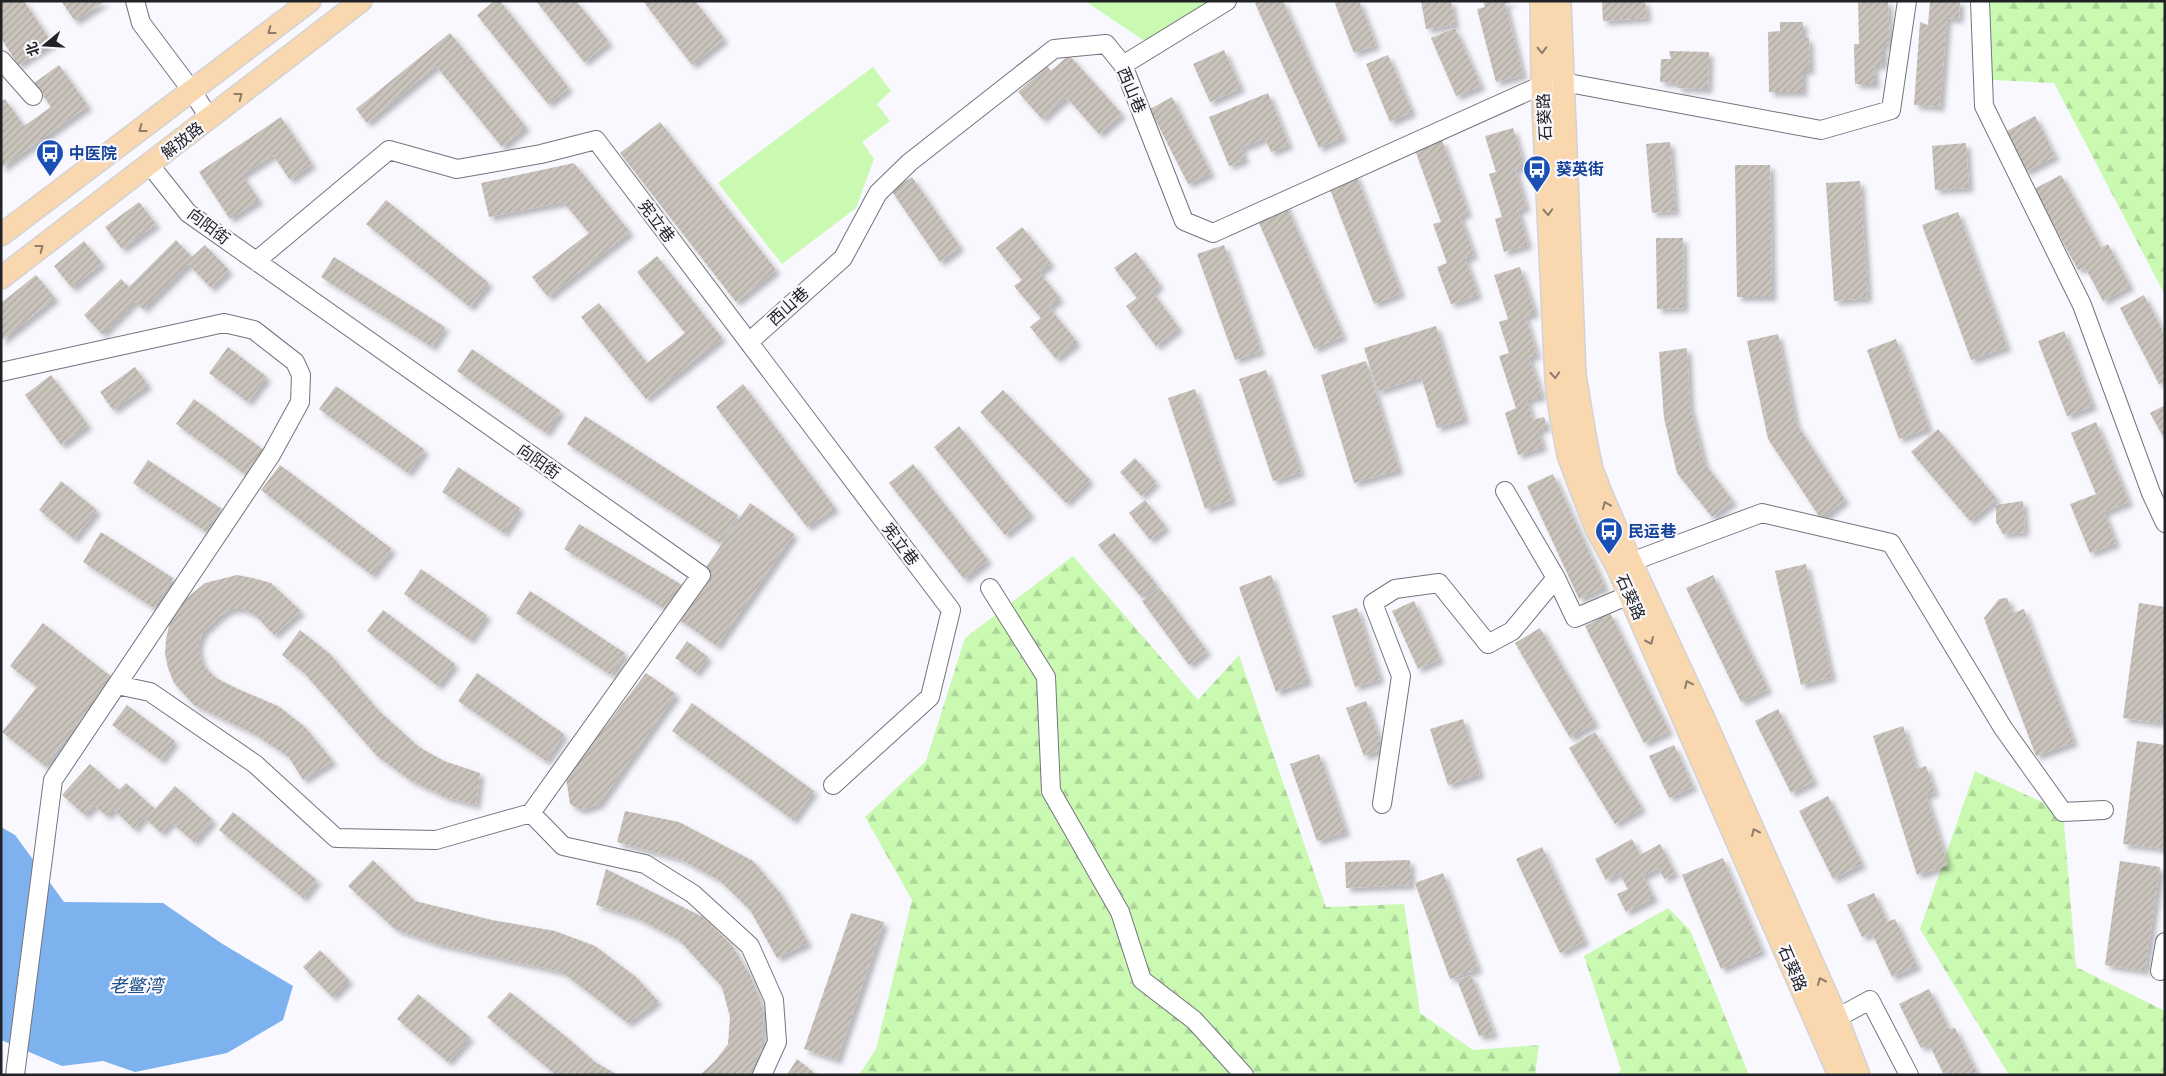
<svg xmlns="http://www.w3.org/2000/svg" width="2166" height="1076" font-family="'Noto Sans','Noto Sans SC',sans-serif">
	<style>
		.forest { fill: url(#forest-firs) }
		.park { fill: #caf9b2 }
		.water { fill: #7db2ef }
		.building { fill: url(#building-hatch); filter: url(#shadow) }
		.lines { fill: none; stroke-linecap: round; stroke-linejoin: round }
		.minor-casing { stroke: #73747d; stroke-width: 20 }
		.major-casing { stroke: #d3d3d3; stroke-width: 24 }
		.minor { stroke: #fff; stroke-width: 18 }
		.major { stroke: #f9d7af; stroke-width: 21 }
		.oneway { stroke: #8d7c6a }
		.labels { text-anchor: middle; stroke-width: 4.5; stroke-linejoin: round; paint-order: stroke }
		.street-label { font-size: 16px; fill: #212225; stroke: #f8f8fe }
		.transit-label { font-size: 16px; font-weight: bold; fill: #164399; stroke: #f8f8fe; text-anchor: start }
		.water-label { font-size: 18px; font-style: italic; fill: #1a4f87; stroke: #f8f8fe }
	</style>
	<defs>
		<pattern id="forest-firs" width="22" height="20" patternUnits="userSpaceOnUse" patternTransform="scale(1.25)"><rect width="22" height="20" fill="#caf9b2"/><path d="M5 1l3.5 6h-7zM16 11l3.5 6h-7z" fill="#add599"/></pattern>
		<pattern id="building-hatch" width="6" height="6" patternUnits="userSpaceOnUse" patternTransform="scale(1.25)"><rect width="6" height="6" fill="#c9c3bb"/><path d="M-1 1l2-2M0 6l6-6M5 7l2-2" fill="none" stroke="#aca7a1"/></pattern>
		<filter id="shadow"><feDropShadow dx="4.5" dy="4.5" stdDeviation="2.5" flood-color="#0004"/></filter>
	</defs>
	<rect width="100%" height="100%" fill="#f8f8fe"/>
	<path class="forest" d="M1991 1H2165V295L2054 83 1975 79Z
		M1073 556 1198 700 1239 655 1326 907 1404 904 1420 1013 1473 1050 1539 1045 1535 1075H859L876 1049 912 900 865 817 926 761 965 638Z
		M1975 771 2063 812 2076 967 2165 1011V1075H2009L1920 929Z
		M1668 908 1690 930 1749 1075H1617L1621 1070 1584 956Z"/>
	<path class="park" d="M1085 1H1210L1149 44Z
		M873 67 891 91 877 104 890 121 862 142 874 159 856 208 782 264 718 183Z"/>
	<path class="water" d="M1 827 15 835 64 902 163 903 221 943 293 986 283 1020 227 1053 135 1072 103 1061 62 1066 1 1040Z"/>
	<path class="building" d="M1 1H24L52 43 18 65 1 38Z
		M61 1H105L75 21Z
		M494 1H500L569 88 548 104 477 15Z
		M536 1H576L609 42 584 62Z
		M643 1H695L724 39 692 65Z
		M1259 1H1283L1343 137 1319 148 1255 3Z
		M1334 1H1359L1376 45 1354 53Z
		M1421 1H1451L1455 25 1426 29Z
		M1483 1H1514L1505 4 1523 75 1496 82 1477 9 1485 7Z
		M1602 1H1645L1647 18 1603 21Z
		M1858 1H1888L1890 43 1883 44V65H1874L1875 84H1855L1854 44H1859Z
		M1930 1H1960L1959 19 1947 18 1940 107 1914 105 1920 22 1928 25Z
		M1780 22H1803V38H1809L1810 70H1803V92H1769L1768 32 1780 31Z
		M1455 28 1481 86 1456 96 1431 38Z
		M450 33 526 127 502 147 436 66 367 123 356 109Z
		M1224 50 1241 88 1210 102 1193 64Z
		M1669 51 1709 52 1708 89 1677 88 1678 83 1660 82 1661 59H1671Z
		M1069 55 1122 114 1099 134 1066 97 1042 119 1018 92 1047 66 1051 71Z
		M1388 55 1412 112 1390 122 1366 64Z
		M59 65 88 106 1 168V102L5 99 24 126 51 107 34 83Z
		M1268 93 1289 145 1271 152 1265 138 1241 148 1245 159 1229 166 1209 117Z
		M1172 97 1211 173 1188 184 1150 109Z
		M2035 116 2055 156 2025 172 2005 132Z
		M281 117 312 164 290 180 273 155 242 175 259 200 230 219 199 172Z
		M660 122 776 270 736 302 620 153Z
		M1513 128 1524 166 1515 169 1526 207 1518 210 1528 245 1504 252 1495 219 1502 217 1489 174 1496 172 1485 136Z
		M1442 140 1468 213 1460 216 1474 255 1465 258 1478 295 1451 304 1437 267 1447 263 1433 224 1441 222 1415 150Z
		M1670 142 1675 211 1652 213 1646 144Z
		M1966 143 1969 188 1935 190 1932 146Z
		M574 163 630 232 548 297 532 277 589 233 563 202 489 217 481 183Z
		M1735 165H1770L1772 297H1737Z
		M1355 173 1401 293 1374 304 1328 184Z
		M2061 175 2101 248 2108 244 2130 286 2103 301 2085 267 2078 270 2034 189Z
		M912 177 960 247 940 262 891 190Z
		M1860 181 1868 298 1834 301 1826 183Z
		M386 200 489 283 470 307 366 224Z
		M139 202 156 224 122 249 105 227Z
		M1285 203 1343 336 1314 349 1256 216Z
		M1958 212 2007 347 1971 360 1922 225Z
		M1022 227 1051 263 1039 272 1060 298 1049 307 1077 342 1056 359 1030 327 1041 318 1014 286 1022 280 996 248Z
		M1656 238H1683L1684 308 1657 309Z
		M176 240 192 257 205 245 229 270 211 288 188 264 143 309 135 301 102 334 84 315 121 279 129 287Z
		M84 241 102 263 72 288 54 266Z
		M1224 245 1261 351 1235 360 1197 254Z
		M1136 252 1160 285 1152 291 1179 328 1156 346 1126 306 1137 298 1114 268Z
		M657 256 722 338 646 399 581 317 599 303 647 363 685 333 637 272Z
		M334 257 445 327 432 347 321 277Z
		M1520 267 1535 313 1525 316 1537 355 1529 357 1542 396 1527 400 1533 420 1544 417 1547 427 1538 430 1543 447 1518 455 1505 413 1516 408 1499 356 1509 353 1499 322 1508 319 1494 275Z
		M36 275 55 298 1 341V303Z
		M2144 295 2165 336V381L2159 384 2120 308Z
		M1436 326 1465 419 1437 428 1421 377 1378 391 1364 348Z
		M2064 331 2093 406 2067 416 2038 341Z
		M1778 334 1796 423 1845 500 1821 519 1768 439 1747 341Z
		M1896 339 1929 428 1899 439 1867 350Z
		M228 347 267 377 248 402 209 373Z
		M1687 348 1690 406 1705 464 1733 501 1712 517 1677 473 1664 418 1659 352Z
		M472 349 561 411 546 433 457 371Z
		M1366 361 1399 470 1354 483 1321 375Z
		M135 367 148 385 113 410 100 392Z
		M1266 370 1301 472 1273 481 1239 379Z
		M51 375 88 425 61 445 25 395Z
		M743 384 835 508 807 527 716 407Z
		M336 386 425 450 408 473 319 409Z
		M1195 389 1232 500 1205 509 1168 398Z
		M1003 390 1090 480 1066 503 980 412Z
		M194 399 264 450 246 475 176 424Z
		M2165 405V440L2150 413Z
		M585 416 738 515 720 543 567 444Z
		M2096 422 2129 502 2104 512 2116 543 2090 553 2070 504 2096 494 2071 433Z
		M959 426 1031 514 1005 535 934 447Z
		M1938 429 1997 499 1970 521 1911 452Z
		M1135 458 1156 482 1141 496 1120 472Z
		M148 460 222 509 206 532 133 483Z
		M913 464 988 560 964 579 889 483Z
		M280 465 392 549 372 575 261 490Z
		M458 467 520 508 504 533 442 492Z
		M1553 474 1605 587 1579 599 1527 486Z
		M61 481 97 510 74 539 39 510Z
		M1145 500 1166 527 1150 540 1129 513Z
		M2023 501 2025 532 2003 534 1996 522V505Z
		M750 503 794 534 717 646 673 615Z
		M579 524 682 585 667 610 564 549Z
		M101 532 173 578 154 608 83 562Z
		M1114 533 1157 585 1142 598 1098 545Z
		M1806 564 1832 677 1801 685 1775 571Z
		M421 569 487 615 470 640 404 594Z
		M237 575 253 578 271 583 301 611 274 635 255 615 243 609H231L220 616 203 632 199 642V652L203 665 216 678 238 689 278 706 304 726 333 761 303 780 288 756 253 733 194 705 174 683 168 668 165 654 166 640 169 625 174 613 184 600 205 583Z
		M1271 575 1308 681 1276 692 1239 587Z
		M1713 575 1768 689 1741 702 1686 588Z
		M1160 588 1207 651 1189 665 1142 601Z
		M530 591 625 653 611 675 516 613Z
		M2007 598 2013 613 2024 609 2074 742 2036 756 1984 618 1999 599Z
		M1414 601 1440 659 1418 669 1392 611Z
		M2139 603 2165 607V690L2160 723 2123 718Z
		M1357 608 1380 679 1355 687 1332 616Z
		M383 610 455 664 438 686 367 631Z
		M1610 613 1669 731 1644 743 1585 626Z
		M43 623 113 678 45 766 2 732 37 687 10 666Z
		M1540 628 1595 723 1570 738 1515 643Z
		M300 630 330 654 378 710 419 747 444 761 480 773 476 805 446 797 410 780 377 756 304 673 282 655Z
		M687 641 708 657 696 673 675 658Z
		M477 673 564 734 546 761 458 701Z
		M646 673 676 694 599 804 581 810 570 804 566 778Z
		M1366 701 1383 749 1364 756 1346 708Z
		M692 703 814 791 793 820 672 731Z
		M127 705 175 741 161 760 112 725Z
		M1778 709 1814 781 1791 793 1755 721Z
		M1463 719 1480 774 1448 785 1430 729Z
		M1903 726 1917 769 1926 766 1935 792 1926 795 1948 865 1917 875 1873 736Z
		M1595 732 1642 808 1615 824 1569 748Z
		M2137 741 2165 745V849L2123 844Z
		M1674 745 1693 787 1669 798 1649 756Z
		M1319 754 1346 832 1317 841 1290 764Z
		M90 764 119 790 126 783 155 809 175 786 213 820 194 842 171 822 161 833 144 817 134 829 113 809 107 816 94 805 85 815 62 795Z
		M1828 796 1862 864 1833 879 1799 811Z
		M625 811 679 822 753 861 780 893 808 943 777 958 750 910 719 880 680 859 617 842Z
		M233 812 317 880 303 898 219 830Z
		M1632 839 1640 855 1660 844 1675 873 1664 879 1659 868 1643 876 1654 898 1626 912 1617 894 1628 889 1619 873 1606 880 1595 859Z
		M1542 847 1585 941 1560 953 1516 859Z
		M1723 858 1762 951 1721 969 1682 875Z
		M373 860 415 901 492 920 555 931 595 946 636 977 658 1001 628 1023 562 972 438 944 395 929 348 886Z
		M1410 860 1411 885 1346 888 1345 862Z
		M2120 861 2160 867 2145 971 2105 965Z
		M606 869 703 917 731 944 751 977 764 1012 761 1052 747 1075H700L715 1061 728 1044 730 1017 722 987 679 940 635 917 596 905Z
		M1443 873 1478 969 1450 979 1415 883Z
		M1874 893 1887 922 1895 919 1917 966 1892 977 1872 933 1862 937 1847 905Z
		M851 913 884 922 837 1060 804 1049Z
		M320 950 349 980 332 997 303 967Z
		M1471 975 1494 1034 1479 1036 1457 980Z
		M1929 989 1949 1029 1955 1028 1978 1075H1944L1929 1044 1921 1048 1899 1004Z
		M510 992 569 1039 595 1062 618 1075H556L487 1017Z
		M418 994 470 1037 448 1062 397 1019Z
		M797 1059 817 1075H787Z"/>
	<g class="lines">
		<g class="minor-casing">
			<path id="minor" d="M135 1 141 23 192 91 210 119
				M1980 1 1984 106 2082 305 2151 493 2165 523
				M1 60 33 96
				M1123 65 1227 1
				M150 165 188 213 701 575 531 813
				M256 261 389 150 457 169 541 154 596 140 951 610 930 697 833 785
				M749 342 843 258 878 193 910 162 1054 49 1106 44 1123 65 1184 221 1213 233 1542 85 1563 82 1821 130 1891 110 1907 1
				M1 372 224 323 254 330 295 362 301 375 300 402 271 455 53 780 15 1075
				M1505 491 1556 578 1575 618 1629 595
				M1620 566 1762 513 1891 543 2003 728 2063 812 2104 810
				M990 588 1046 677 1051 791 1120 912 1142 980 1194 1020 1244 1075
				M117 685 150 692 255 764 336 838 436 840 531 813 563 846 645 864 693 894 750 946 774 1000 777 1042 762 1075
				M1382 804 1401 676 1373 603 1395 589 1439 583 1488 644 1512 631 1556 578
				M2160 971 2165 942
				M1837 1018 1870 1000 1909 1075"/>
		</g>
		<g class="major-casing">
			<path id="major" d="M1541 1 1542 85 1556 380 1559 406 1568 455 1578 482 1595 526 1617 567 1839 1075
				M1560 1 1575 375 1586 441 1592 469 1602 495 1631 562 1705 721 1837 1018 1859 1075
				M1 235 310 1
				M1 278 361 1"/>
		</g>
		<use href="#minor" class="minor"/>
		<use href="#major" class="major"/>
	</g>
	<defs><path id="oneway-chevron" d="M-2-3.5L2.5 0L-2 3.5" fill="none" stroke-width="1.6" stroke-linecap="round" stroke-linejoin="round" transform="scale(1.25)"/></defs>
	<g class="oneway">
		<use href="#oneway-chevron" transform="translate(271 31) rotate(143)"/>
		<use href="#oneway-chevron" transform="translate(1542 50) rotate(89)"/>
		<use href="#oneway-chevron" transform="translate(239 96) rotate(-38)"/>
		<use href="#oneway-chevron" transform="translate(142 129) rotate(143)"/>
		<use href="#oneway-chevron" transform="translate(1548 212) rotate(87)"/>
		<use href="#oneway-chevron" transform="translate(40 248) rotate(-37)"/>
		<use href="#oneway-chevron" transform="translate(1555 375) rotate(87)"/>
		<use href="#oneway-chevron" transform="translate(1606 505) rotate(-113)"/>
		<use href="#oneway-chevron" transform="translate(1650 641) rotate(66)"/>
		<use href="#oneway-chevron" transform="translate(1688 684) rotate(-115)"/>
		<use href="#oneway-chevron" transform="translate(1755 832) rotate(-114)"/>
		<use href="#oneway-chevron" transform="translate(1821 981) rotate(-114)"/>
	</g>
	<defs>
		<g id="bus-pin" transform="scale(1.4375)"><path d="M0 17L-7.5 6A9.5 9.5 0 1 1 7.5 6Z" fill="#1a4fb4" stroke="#f8f8fe"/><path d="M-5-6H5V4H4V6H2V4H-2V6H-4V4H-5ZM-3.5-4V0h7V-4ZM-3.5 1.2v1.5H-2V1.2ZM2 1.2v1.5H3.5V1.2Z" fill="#fff"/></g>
	</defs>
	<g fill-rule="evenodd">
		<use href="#bus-pin" x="50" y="153"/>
		<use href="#bus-pin" x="1537" y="169"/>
		<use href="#bus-pin" x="1609" y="531"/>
	</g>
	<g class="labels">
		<g class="street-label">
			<text transform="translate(1132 90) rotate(67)" y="6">西山巷</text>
			<text transform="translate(1544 117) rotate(-93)" y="6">石葵路</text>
			<text transform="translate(182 140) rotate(-38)" y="6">解放路</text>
			<text transform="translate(657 221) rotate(53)" y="6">宪立巷</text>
			<text transform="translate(209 226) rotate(37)" y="6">向阳街</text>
			<text transform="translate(788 306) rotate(-42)" y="6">西山巷</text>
			<text transform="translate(539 461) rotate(35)" y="6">向阳街</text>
			<text transform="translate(901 544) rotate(53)" y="6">宪立巷</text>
			<text transform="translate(1631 597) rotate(66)" y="6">石葵路</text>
			<text transform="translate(1793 968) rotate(67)" y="6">石葵路</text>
		</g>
		<g class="transit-label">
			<text x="69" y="159">中医院</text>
			<text x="1556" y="175">葵英街</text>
			<text x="1628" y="537">民运巷</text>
		</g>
		<g class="water-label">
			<text x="136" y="992">老鳖湾</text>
		</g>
	</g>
	<rect width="2166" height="1076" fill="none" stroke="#212225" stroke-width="5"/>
	<g transform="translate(45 45) rotate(252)" stroke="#f8f8fe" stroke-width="4" paint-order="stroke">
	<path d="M0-4L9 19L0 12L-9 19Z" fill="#212225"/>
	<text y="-8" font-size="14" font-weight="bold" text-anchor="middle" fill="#212225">北</text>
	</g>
</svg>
